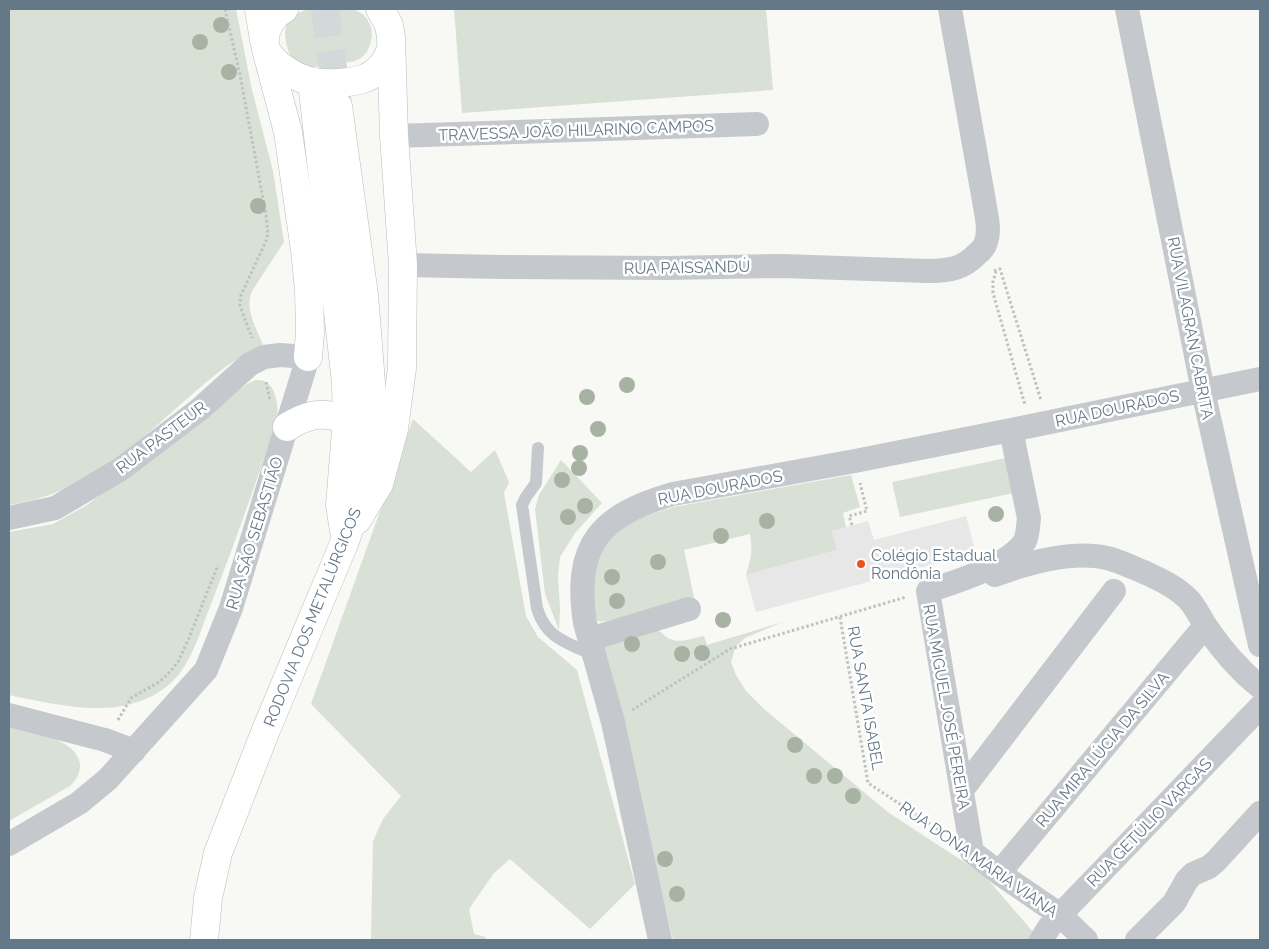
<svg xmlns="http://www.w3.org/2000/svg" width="1269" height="949" font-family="Raleway,sans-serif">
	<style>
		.built { fill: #e6e7e6 }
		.green { fill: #d9e0d6 }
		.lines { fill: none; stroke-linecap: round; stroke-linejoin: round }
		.primary-tunnel { stroke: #d3d8da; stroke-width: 28; stroke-dasharray: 28 14; stroke-linecap: butt }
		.secondary-casing { stroke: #b7bdc1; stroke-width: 29 }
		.primary-casing { stroke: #b8bcc0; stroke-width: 29 }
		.path { stroke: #bec1c3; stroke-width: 3; stroke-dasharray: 2.5 2.5; stroke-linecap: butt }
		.lane { stroke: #c5c9cd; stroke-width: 12 }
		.street { stroke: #c5c9cd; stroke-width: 24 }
		.secondary { stroke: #fff; stroke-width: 28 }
		.primary { stroke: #fff; stroke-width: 28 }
		.tree { fill: #a7b2a3 }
		.poi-dot { fill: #ee531f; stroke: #fff; stroke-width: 2 }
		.labels { text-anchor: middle; stroke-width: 5; stroke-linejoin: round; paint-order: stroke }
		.street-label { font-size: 16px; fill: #657888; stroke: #fff }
		.poi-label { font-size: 16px; fill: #657888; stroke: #fff; text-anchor: start }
	</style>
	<rect width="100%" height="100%" fill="#f8f8f5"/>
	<path class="built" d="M966 516 976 553 756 612 746 575 837 550 832 531 868 521 874 540Z"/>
	<path class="green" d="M9 9H236L252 90 273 171 284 242 252 291C244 309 257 329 263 345 251 352 236 359 224 368 154 422 103 491 9 505Z
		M307 9C320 9 347 6 357 11 365 14 369 21 371 28 372 33 372 39 370 44 365 63 350 62 333 64 323 66 313 68 303 67 299 64 294 60 291 56 284 44 281 22 296 14 300 12 304 11 307 9Z
		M454 9H766L773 90 462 113Z
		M256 380C277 378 279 407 277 423 255 483 235 544 211 604 202 627 194 654 180 673 172 683 161 692 150 697 108 718 52 704 9 695V532L53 524 87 505 209 412 247 384Z
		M413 419 471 472 495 450 509 482 504 493 526 616 538 637 577 670 635 884 590 929 510 859 494 873 469 909 474 934 486 937 485 940H371L373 841 383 819 401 796 311 704Z
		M1006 458 1014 493 900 517 892 482Z
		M561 460 602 503 575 533 560 557 558 575 560 610 559 630 545 594 535 509 539 495Z
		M851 475 860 507 843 513 846 527 832 531 837 550 746 575C751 558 753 552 750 534L684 550 694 597C677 602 610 625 597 621 592 607 592 589 594 575 595 570 596 564 597 560 610 527 644 516 674 507Z
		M783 622 745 638 736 646 731 662 736 675 746 691 764 709 889 813 984 875 1034 933 1032 940H673L645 824 599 643 655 626C673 647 679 641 704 636L707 645Z
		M9 726C29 731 80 739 80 766 80 774 76 780 70 786L9 821Z"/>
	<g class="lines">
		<path class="primary-tunnel" d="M325 9 338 106"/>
		<g class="secondary-casing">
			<path id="secondary" d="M284 9C275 14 269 22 266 32 262 48 268 55 279 65 288 72 298 78 309 81 322 85 350 83 363 79 370 77 380 69 384 63 387 59 389 54 391 49
				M267 53 288 132 305 250 309 290 310 333 308 357
				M357 520 379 484 394 429 402 368 403 265 394 136 391 37 389 25 380 9"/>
		</g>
		<g class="primary-casing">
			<path id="primary" d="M259 9 264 40
				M312 82 346 383 347 419 340 505 344 531
				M287 427C310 413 321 412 347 419
				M204 940 208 898 218 853 266 730 345 541 362 491 373 438 371 382 364 295 338 106"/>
		</g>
		<path class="path" d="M225 9 240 75 266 215 268 234 266 241 241 295 240 306 252 338
			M994 271 1000 269 1041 400
			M996 271 993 282V293L1025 405
			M266 382 270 400
			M852 525 849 516 867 511 860 483
			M840 617 868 783 945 834
			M632 710 730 649 906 597
			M118 720 131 698 159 682 168 674 178 662 189 638 218 565"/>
		<path class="lane" d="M538 448 536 483 526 497 522 505 537 608C546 639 568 643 594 655"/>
		<path class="street" d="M1127 9 1203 391 1260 645
			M394 136 757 124
			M403 265 501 267 666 268 783 266 927 271C948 271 963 269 977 254 981 251 985 246 986 242 989 234 988 226 987 218L950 9
			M1011 430 1029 518C1028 526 1028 534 1025 541 1010 566 954 582 928 591L972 852 999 873 1060 915 1086 940
			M9 518 55 508 121 469 200 409 250 364 264 357 280 355 308 357 231 608 206 670 108 779 79 803 9 844
			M995 575C1027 563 1073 550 1107 558 1120 561 1133 568 1146 573 1161 580 1176 587 1188 599 1196 607 1200 618 1207 628 1222 650 1239 670 1260 687
			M590 639 689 609
			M9 715 105 740 134 751
			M962 790 1114 591
			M999 873 1205 626
			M660 940 613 722 585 623C573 545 600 515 673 494L855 461 1011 430 1260 379
			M1041 940 1050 926 1060 915 1260 707
			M1137 940 1174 903 1187 880 1193 874 1209 867 1216 861 1260 813"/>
		<use href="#secondary" class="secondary"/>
		<use href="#primary" class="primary"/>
	</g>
	<g class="tree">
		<circle cx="221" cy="25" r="8"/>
		<circle cx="200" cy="42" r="8"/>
		<circle cx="229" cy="72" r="8"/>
		<circle cx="258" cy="206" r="8"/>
		<circle cx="627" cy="385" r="8"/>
		<circle cx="587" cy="397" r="8"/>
		<circle cx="598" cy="429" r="8"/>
		<circle cx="580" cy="453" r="8"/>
		<circle cx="579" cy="468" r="8"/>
		<circle cx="562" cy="480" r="8"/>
		<circle cx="585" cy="506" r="8"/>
		<circle cx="996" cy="514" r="8"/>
		<circle cx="568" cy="517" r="8"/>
		<circle cx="767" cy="521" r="8"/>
		<circle cx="721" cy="536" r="8"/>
		<circle cx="658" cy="562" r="8"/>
		<circle cx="612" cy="577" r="8"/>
		<circle cx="617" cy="601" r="8"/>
		<circle cx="723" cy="620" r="8"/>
		<circle cx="632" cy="644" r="8"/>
		<circle cx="702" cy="653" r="8"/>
		<circle cx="682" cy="654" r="8"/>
		<circle cx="795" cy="745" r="8"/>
		<circle cx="814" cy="776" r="8"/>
		<circle cx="835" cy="776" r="8"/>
		<circle cx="853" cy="796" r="8"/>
		<circle cx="665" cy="859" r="8"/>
		<circle cx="677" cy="894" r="8"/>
	</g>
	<circle class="poi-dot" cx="861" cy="564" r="5"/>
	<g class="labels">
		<g class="street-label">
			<text transform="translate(576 130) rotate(-2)" y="6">TRAVESSA JOÃO HILARINO CAMPOS</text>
			<text transform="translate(687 267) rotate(-1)" y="6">RUA PAISSANDÚ</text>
			<text transform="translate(1191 328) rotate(79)" y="6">RUA VILAGRAN CABRITA</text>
			<text transform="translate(1117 408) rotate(-12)" y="6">RUA DOURADOS</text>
			<text transform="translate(161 437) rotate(-37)" y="6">RUA PASTEUR</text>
			<text transform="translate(720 487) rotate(-11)" y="6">RUA DOURADOS</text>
			<text transform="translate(254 533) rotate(-73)" y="6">RUA SÃO SEBASTIÃO</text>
			<text transform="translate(312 617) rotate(-68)" y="6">RODOVIA DOS METALÚRGICOS</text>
			<text transform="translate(866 698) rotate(80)" y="6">RUA SANTA ISABEL</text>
			<text transform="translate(947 707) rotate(80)" y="6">RUA MIGUEL JOSÉ PEREIRA</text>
			<text transform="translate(1102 749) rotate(-50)" y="6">RUA MIRA LÚCIA DA SILVA</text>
			<text transform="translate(1149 822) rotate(-46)" y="6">RUA GETÚLIO VARGAS</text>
			<text transform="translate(979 859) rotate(35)" y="6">RUA DONA MARIA VIANA</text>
		</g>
		<g class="poi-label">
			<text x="871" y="561">Colégio Estadual<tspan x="871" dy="18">Rondônia</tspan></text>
		</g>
	</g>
	<rect width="1269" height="949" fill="none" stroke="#657888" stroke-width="20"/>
</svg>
